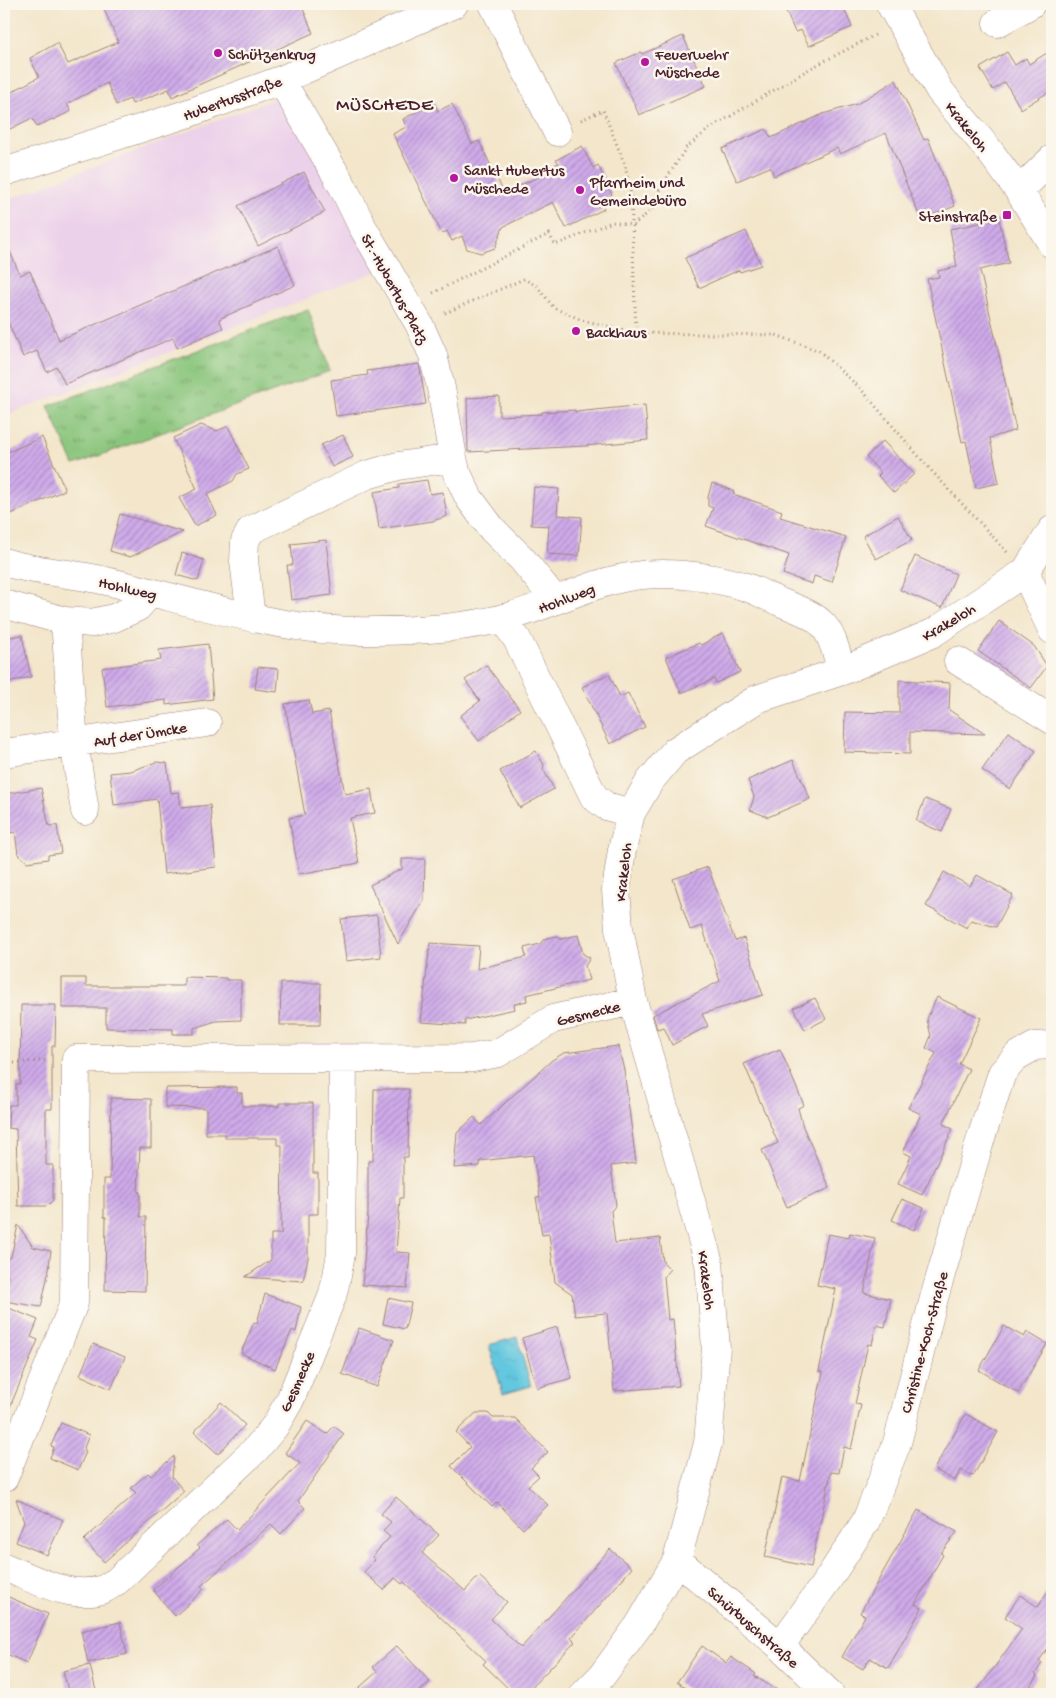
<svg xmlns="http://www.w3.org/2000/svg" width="1056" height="1698" font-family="'Gochi Hand',sans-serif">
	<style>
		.built { fill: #ecd1ea }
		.grass { fill: url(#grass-tufts); stroke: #6a7253 }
		.water { fill: url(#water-ripples); stroke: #567385 }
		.building { fill: url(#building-hatch) }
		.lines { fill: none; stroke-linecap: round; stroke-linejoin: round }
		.minor-casing { stroke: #9e827b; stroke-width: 29 }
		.path { stroke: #9e827b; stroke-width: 3; stroke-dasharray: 1 4; stroke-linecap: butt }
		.minor { stroke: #fff; stroke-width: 28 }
		.poi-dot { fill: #b5179e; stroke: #fbf7ec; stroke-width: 2 }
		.labels { text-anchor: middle; stroke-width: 5; stroke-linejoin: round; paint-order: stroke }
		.poi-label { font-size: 16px; fill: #4a1f2b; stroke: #fbf7ec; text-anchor: start }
		.street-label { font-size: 16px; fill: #4a1f2b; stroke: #fbf7ec }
		.quarter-label { font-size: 19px; letter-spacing: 1px; fill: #4a1f2b; stroke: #fbf7ec }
	</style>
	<defs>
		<pattern id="grass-tufts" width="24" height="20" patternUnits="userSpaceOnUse" patternTransform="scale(1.25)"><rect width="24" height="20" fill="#89c57b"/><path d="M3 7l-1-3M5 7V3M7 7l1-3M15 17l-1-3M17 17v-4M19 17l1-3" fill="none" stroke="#729f65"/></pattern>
		<pattern id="water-ripples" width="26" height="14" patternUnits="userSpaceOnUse" patternTransform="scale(1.25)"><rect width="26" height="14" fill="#62c7df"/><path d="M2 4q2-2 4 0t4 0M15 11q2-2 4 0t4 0" fill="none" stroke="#57aac0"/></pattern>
		<pattern id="building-hatch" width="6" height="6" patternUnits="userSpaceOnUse" patternTransform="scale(1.25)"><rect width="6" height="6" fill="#cfabea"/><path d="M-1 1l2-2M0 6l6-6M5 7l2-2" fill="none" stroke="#aa8bbe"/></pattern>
	</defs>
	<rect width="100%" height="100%" fill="#fbf7ec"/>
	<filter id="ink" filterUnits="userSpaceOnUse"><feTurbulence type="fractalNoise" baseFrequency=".02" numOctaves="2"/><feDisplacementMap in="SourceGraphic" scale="10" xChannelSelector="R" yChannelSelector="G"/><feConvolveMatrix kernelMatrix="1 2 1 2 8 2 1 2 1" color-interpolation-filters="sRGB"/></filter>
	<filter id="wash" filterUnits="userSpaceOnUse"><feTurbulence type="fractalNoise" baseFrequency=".0096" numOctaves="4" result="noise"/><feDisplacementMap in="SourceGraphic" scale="20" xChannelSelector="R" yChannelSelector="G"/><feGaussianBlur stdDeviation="1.12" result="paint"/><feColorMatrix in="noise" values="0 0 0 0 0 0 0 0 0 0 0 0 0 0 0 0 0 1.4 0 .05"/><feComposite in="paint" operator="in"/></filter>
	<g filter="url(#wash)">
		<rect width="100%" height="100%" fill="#f3e6cb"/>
		<path class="built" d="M290 93 383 269 4 416V201Z"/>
		<path class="grass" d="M308 309 330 371 74 465 48 406Z"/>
		<path class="water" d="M517 1337 531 1386 503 1394 489 1345Z"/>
		<g id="blocks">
			<path class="building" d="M102 4H301L313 33 172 97 169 89 132 104 130 99 116 105 107 83 67 104 71 111 53 120 52 119 37 127 32 118 4 132V96L39 77 30 58 57 43 68 64 118 42Z
				M798 4H842L852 27 809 46 801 30 795 32 785 9Z
				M683 36 706 86 639 115 616 63 641 52 642 54Z
				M1052 50V90L1021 109 1005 82 993 90 980 68 1007 52 1015 65 1026 58 1029 64Z
				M896 80 924 140 928 138 955 206 921 220 886 133 840 154 837 148 774 176 770 167 737 181 722 149 766 129 771 138 823 114 857 104Z
				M434 103 438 111 452 104 472 144 479 141 504 193 551 171 550 168 559 163 556 160 582 146 593 168 598 165 612 195 600 201 604 209 566 228 553 202 503 227 495 248 481 253 467 249 462 236 452 241 447 231 442 234 393 134 406 127 403 119Z
				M304 172 325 212 258 246 238 206Z
				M999 219 1009 263 980 270 1016 430 990 438 999 483 976 488 966 441 962 442 927 279 939 277 938 271 957 267 950 229Z
				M746 231 761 265 740 272 739 270 699 288 685 258Z
				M4 237 20 275 30 271 59 340 278 246 295 285 219 319 223 328 177 348 173 338 65 384 57 367 47 372 37 351 23 357 4 313Z
				M419 364 426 404 336 416 331 380 368 375 367 371Z
				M499 396V416L542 414V412L575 410V412L645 405 648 440 585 446 468 452 467 398Z
				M201 425 217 431 228 426 249 469 237 474 233 481 207 494 217 515 195 526 179 498 197 489 173 438Z
				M343 435 353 457 332 467 321 445Z
				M42 437 65 490 11 514 4 497V454Z
				M883 441 914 474 894 493 878 476 881 473 866 457Z
				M427 480 430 494 443 492 447 516 433 521 379 529 374 492 399 488V484Z
				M712 483 734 491 733 494 782 511 780 517 846 537 832 582 814 576 812 584 783 574 789 555 706 526 713 508 708 506V497Z
				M534 487 559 489 557 515 582 517 579 556 547 554 549 526 531 525Z
				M120 514 183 532 130 557 110 551Z
				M898 516 912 540 876 559 863 536Z
				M326 540 332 595 291 600 287 565H293L291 544Z
				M182 553 204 560 198 581 176 575Z
				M915 556 956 574 942 608 900 590Z
				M999 621 1034 646 1047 666 1031 688 978 651Z
				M723 633 740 672 716 683 714 679 681 693 666 657 699 643 701 645Z
				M22 635 31 677 4 683V638Z
				M208 644 213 699 166 705V700L107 707 102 668 161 660 159 650Z
				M486 665 520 710 479 741 460 716 480 701 465 680Z
				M258 667 279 669 277 692 255 689Z
				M609 674 620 697 628 693 645 727 610 744 582 687Z
				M899 680 950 683 949 710 985 734 910 732V754L844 752 845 712 899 713Z
				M309 700 312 714 329 711 345 794 371 789 375 813 350 818 359 863 299 874 289 818 305 815 285 704Z
				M1009 732 1036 751 1010 789 982 770Z
				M536 751 544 765 543 769 554 789 520 808 500 771Z
				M793 760 810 799 768 817 750 810 754 797 748 780Z
				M156 762 167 763 171 793 179 792 181 808 210 805 216 867 164 874 157 799 114 805 110 773 131 771Z
				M41 788 49 826 57 825 61 853 48 855V859L27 862 18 854 15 832 4 834V794Z
				M925 799 951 809 942 832 916 821Z
				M402 859H425L424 900 398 944 370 885 402 869Z
				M708 867 735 941 744 938 763 995 702 1014 708 1026 672 1045 664 1027 657 1029 653 1015 720 981 702 926 690 930 673 879Z
				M944 872 970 886 977 875 1013 895 996 927 971 920 967 928 926 906Z
				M377 915 381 957 346 961 341 919Z
				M578 935 583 954 590 958 585 966 589 980 526 995 527 1001 514 1004 515 1009 465 1020V1025L421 1022 430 943 479 946 477 969 526 957 524 948 540 944 544 939 556 936 561 939Z
				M184 977 226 978V980H241V1020L216 1021 194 1028V1034H173V1029L106 1028V1008H62V978H86V986H184Z
				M281 983H321L320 1025H280Z
				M937 997 981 1018 959 1064 969 1069 943 1124 953 1129 922 1195 898 1184 911 1156 903 1152 921 1114 908 1108 936 1053 926 1048 931 1036 927 1019Z
				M815 998 826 1019 805 1030 794 1008Z
				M21 1005H56L55 1046H52V1109H46V1165H53V1200L47 1206H18L16 1129 8 1128 9 1105H16V1084H20Z
				M618 1046 624 1070 636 1163 611 1166 616 1205 611 1211 615 1243 660 1238 663 1262 670 1269 664 1276 668 1320 673 1319 679 1386 614 1391 607 1313 575 1316 572 1294 555 1282 549 1234 542 1235 536 1197H540L533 1155 480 1161V1166L454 1168 457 1133 474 1117 481 1125 552 1060 564 1053Z
				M780 1049 804 1105 798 1108 803 1127 830 1188 787 1207 762 1150 778 1143 744 1064Z
				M237 1087V1093H242V1106H279V1103H313V1173H318V1214H308V1258L303 1281 245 1277 271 1260V1234H281L282 1145H277V1138H225V1134H206V1108L165 1107V1088Z
				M374 1089H409L408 1157H403V1198H400L396 1252 410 1253 407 1288 362 1285 368 1214V1161H373Z
				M111 1098 151 1099V1148H140L138 1192H140V1217H146L145 1291 105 1290 106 1217H104V1179H110Z
				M902 1199 924 1208 914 1230 892 1220Z
				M18 1225 33 1247 51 1251 49 1265H50L41 1307 4 1301 8 1276 5 1271 7 1259 11 1257Z
				M850 1233 875 1238 864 1293 891 1299 885 1327 876 1325 872 1345 868 1344 855 1404 861 1405 851 1449 844 1447 839 1473 831 1472 811 1567 765 1557 782 1477 800 1481 823 1372 819 1371 836 1289 817 1285 828 1234 849 1238Z
				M265 1294 301 1307 296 1332 292 1330 275 1369 241 1353 254 1322 257 1323Z
				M388 1298 411 1303 405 1329 383 1324Z
				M4 1306 38 1320 31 1337 38 1340 4 1421Z
				M1004 1326 1024 1337 1027 1332 1047 1344 1018 1393 979 1370Z
				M557 1327 572 1378 537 1388 522 1338Z
				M359 1328 394 1340 377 1387 342 1374Z
				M93 1344 125 1357 111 1389 80 1375Z
				M221 1402 245 1425 218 1454 194 1432Z
				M476 1413H488L493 1418H515L548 1452 531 1468 539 1476 528 1486 548 1505 523 1529 497 1502 492 1507 451 1466 470 1447 456 1432Z
				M966 1414 998 1432 973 1476 961 1470 955 1481 934 1469Z
				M307 1421 327 1434 334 1426 344 1434 298 1501 305 1508 281 1534 271 1524 201 1586 204 1589 175 1616 153 1590 200 1548 197 1545 227 1519 237 1530 300 1463 285 1453Z
				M61 1423 89 1435 84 1448 86 1452 78 1470 50 1458 54 1447 51 1446Z
				M174 1456 172 1477 184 1491 104 1562 84 1540 136 1493 131 1488 148 1473 151 1476Z
				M396 1497 439 1535 422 1553 465 1591 479 1576 507 1602 491 1619 521 1648 610 1549 632 1568 571 1638 575 1642 525 1694H514L483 1664 486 1661 404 1582 402 1584 395 1578 384 1590 364 1572 375 1560 372 1557 390 1537 383 1531 391 1522 381 1514Z
				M16 1499 63 1520 47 1555 16 1542 24 1522Z
				M918 1510 957 1532 941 1553 943 1555 915 1604 922 1608 888 1668 870 1658 863 1669 842 1657 865 1616 860 1613Z
				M1052 1584V1642L1039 1661 1042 1663 1035 1674 1037 1676 1025 1694H975L1022 1629 1005 1617 1020 1595 1038 1607Z
				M4 1595 48 1614 27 1663 4 1653Z
				M120 1622 127 1654 88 1663 81 1631Z
				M397 1646 430 1682 417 1694H352L377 1672 373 1667Z
				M702 1646 726 1663 731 1657 756 1674 754 1676 784 1694H694L677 1682Z
				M90 1665 96 1691 80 1694H69L63 1671Z"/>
		</g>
	</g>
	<g filter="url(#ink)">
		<use href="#blocks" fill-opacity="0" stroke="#9e827b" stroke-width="1"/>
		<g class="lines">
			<g class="minor-casing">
				<path id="minor" d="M493 4 557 132
					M890 4 940 91 988 149 1019 191 1052 244
					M997 23 1031 4
					M281 80 343 187 362 226 419 324 433 355 441 388 453 458 456 471 469 498 492 529 522 559 555 600
					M4 172 186 114 281 80 454 4
					M1019 191 1052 159
					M4 562C35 572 73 573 106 581 194 601 282 634 374 631 416 631 464 628 504 618 545 608 582 586 623 578 660 570 703 575 739 585 753 588 767 597 780 602 796 609 812 613 823 625 834 637 837 657 842 671
					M1025 572 1052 630
					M4 604 65 621 92 623 114 618 138 607 151 592
					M251 617 244 561 245 541 251 530 367 475 398 466 453 458
					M502 618 517 639 594 797 606 806 631 813
					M65 621 74 743 85 811
					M958 661 1052 720
					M4 753 207 723
					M4 1478 74 1303 76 1059 473 1058 498 1053 553 1019 633 1001
					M677 1560 780 1646 830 1694
					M4 1567C33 1578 71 1601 104 1589 108 1587 113 1583 117 1581L256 1449 275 1426 290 1400 332 1297 337 1276 341 1253 343 1059
					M780 1646 827 1581 866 1521 897 1443 934 1298 980 1141 1002 1073 1017 1056 1035 1046 1052 1045
					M584 1694 601 1677 639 1625 677 1560 708 1443 716 1348 709 1263 633 1001 619 928 616 890 622 850 631 813 650 781 675 751 757 699 842 671 933 633 1025 572 1052 530"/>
			</g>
			<path class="path" d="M581 120 603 110 625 165 631 195 636 333
				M433 293 549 234 555 245 612 222 632 225 640 220 652 209 658 192 686 148 709 129 811 68 877 34
				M445 313 524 279 537 286 554 308 582 320 636 333 776 335 819 351 860 388 928 467 1007 552
				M4 1064 48 1060"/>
			<use href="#minor" class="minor"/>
		</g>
	</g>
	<g class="poi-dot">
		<circle cx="218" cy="53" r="5"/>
		<circle cx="645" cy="62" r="5"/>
		<circle cx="454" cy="178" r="5"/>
		<circle cx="580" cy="190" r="5"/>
		<rect x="1002" y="210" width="10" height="10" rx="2.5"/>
		<circle cx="576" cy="331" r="5"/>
	</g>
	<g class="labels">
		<g class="poi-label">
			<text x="228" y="59">Schützenkrug</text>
			<text x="655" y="59">Feuerwehr<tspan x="655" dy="18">Müschede</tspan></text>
			<text x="464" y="175">Sankt Hubertus<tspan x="464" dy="18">Müschede</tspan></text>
			<text x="590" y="187">Pfarrheim und<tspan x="590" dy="18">Gemeindebüro</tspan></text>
			<text x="997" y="221" text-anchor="end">Steinstraße</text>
			<text x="586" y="337">Backhaus</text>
		</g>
		<g class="street-label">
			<text transform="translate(232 97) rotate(-20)" y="6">Hubertusstraße</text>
			<text transform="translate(968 126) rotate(51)" y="6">Krakeloh</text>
			<text transform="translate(396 288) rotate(61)" y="6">St.-Hubertus-Platz</text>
			<text transform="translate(128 587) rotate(13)" y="6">Hohlweg</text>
			<text transform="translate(566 597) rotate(-21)" y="6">Hohlweg</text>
			<text transform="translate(948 621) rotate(-31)" y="6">Krakeloh</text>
			<text transform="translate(140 733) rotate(-9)" y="6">Auf der Ümcke</text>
			<text transform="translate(622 872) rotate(-84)" y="6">Krakeloh</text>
			<text transform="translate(588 1012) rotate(-14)" y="6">Gesmecke</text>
			<text transform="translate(708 1280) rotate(82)" y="6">Krakeloh</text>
			<text transform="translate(923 1342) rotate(-75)" y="6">Christine-Koch-Straße</text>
			<text transform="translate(296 1381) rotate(-66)" y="6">Gesmecke</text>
			<text transform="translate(754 1626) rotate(41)" y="6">Schürbuschstraße</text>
		</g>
		<g class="quarter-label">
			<text x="385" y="110">MÜSCHEDE</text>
		</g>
	</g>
	<rect width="1056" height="1698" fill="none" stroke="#fbf7ec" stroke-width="20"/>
</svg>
